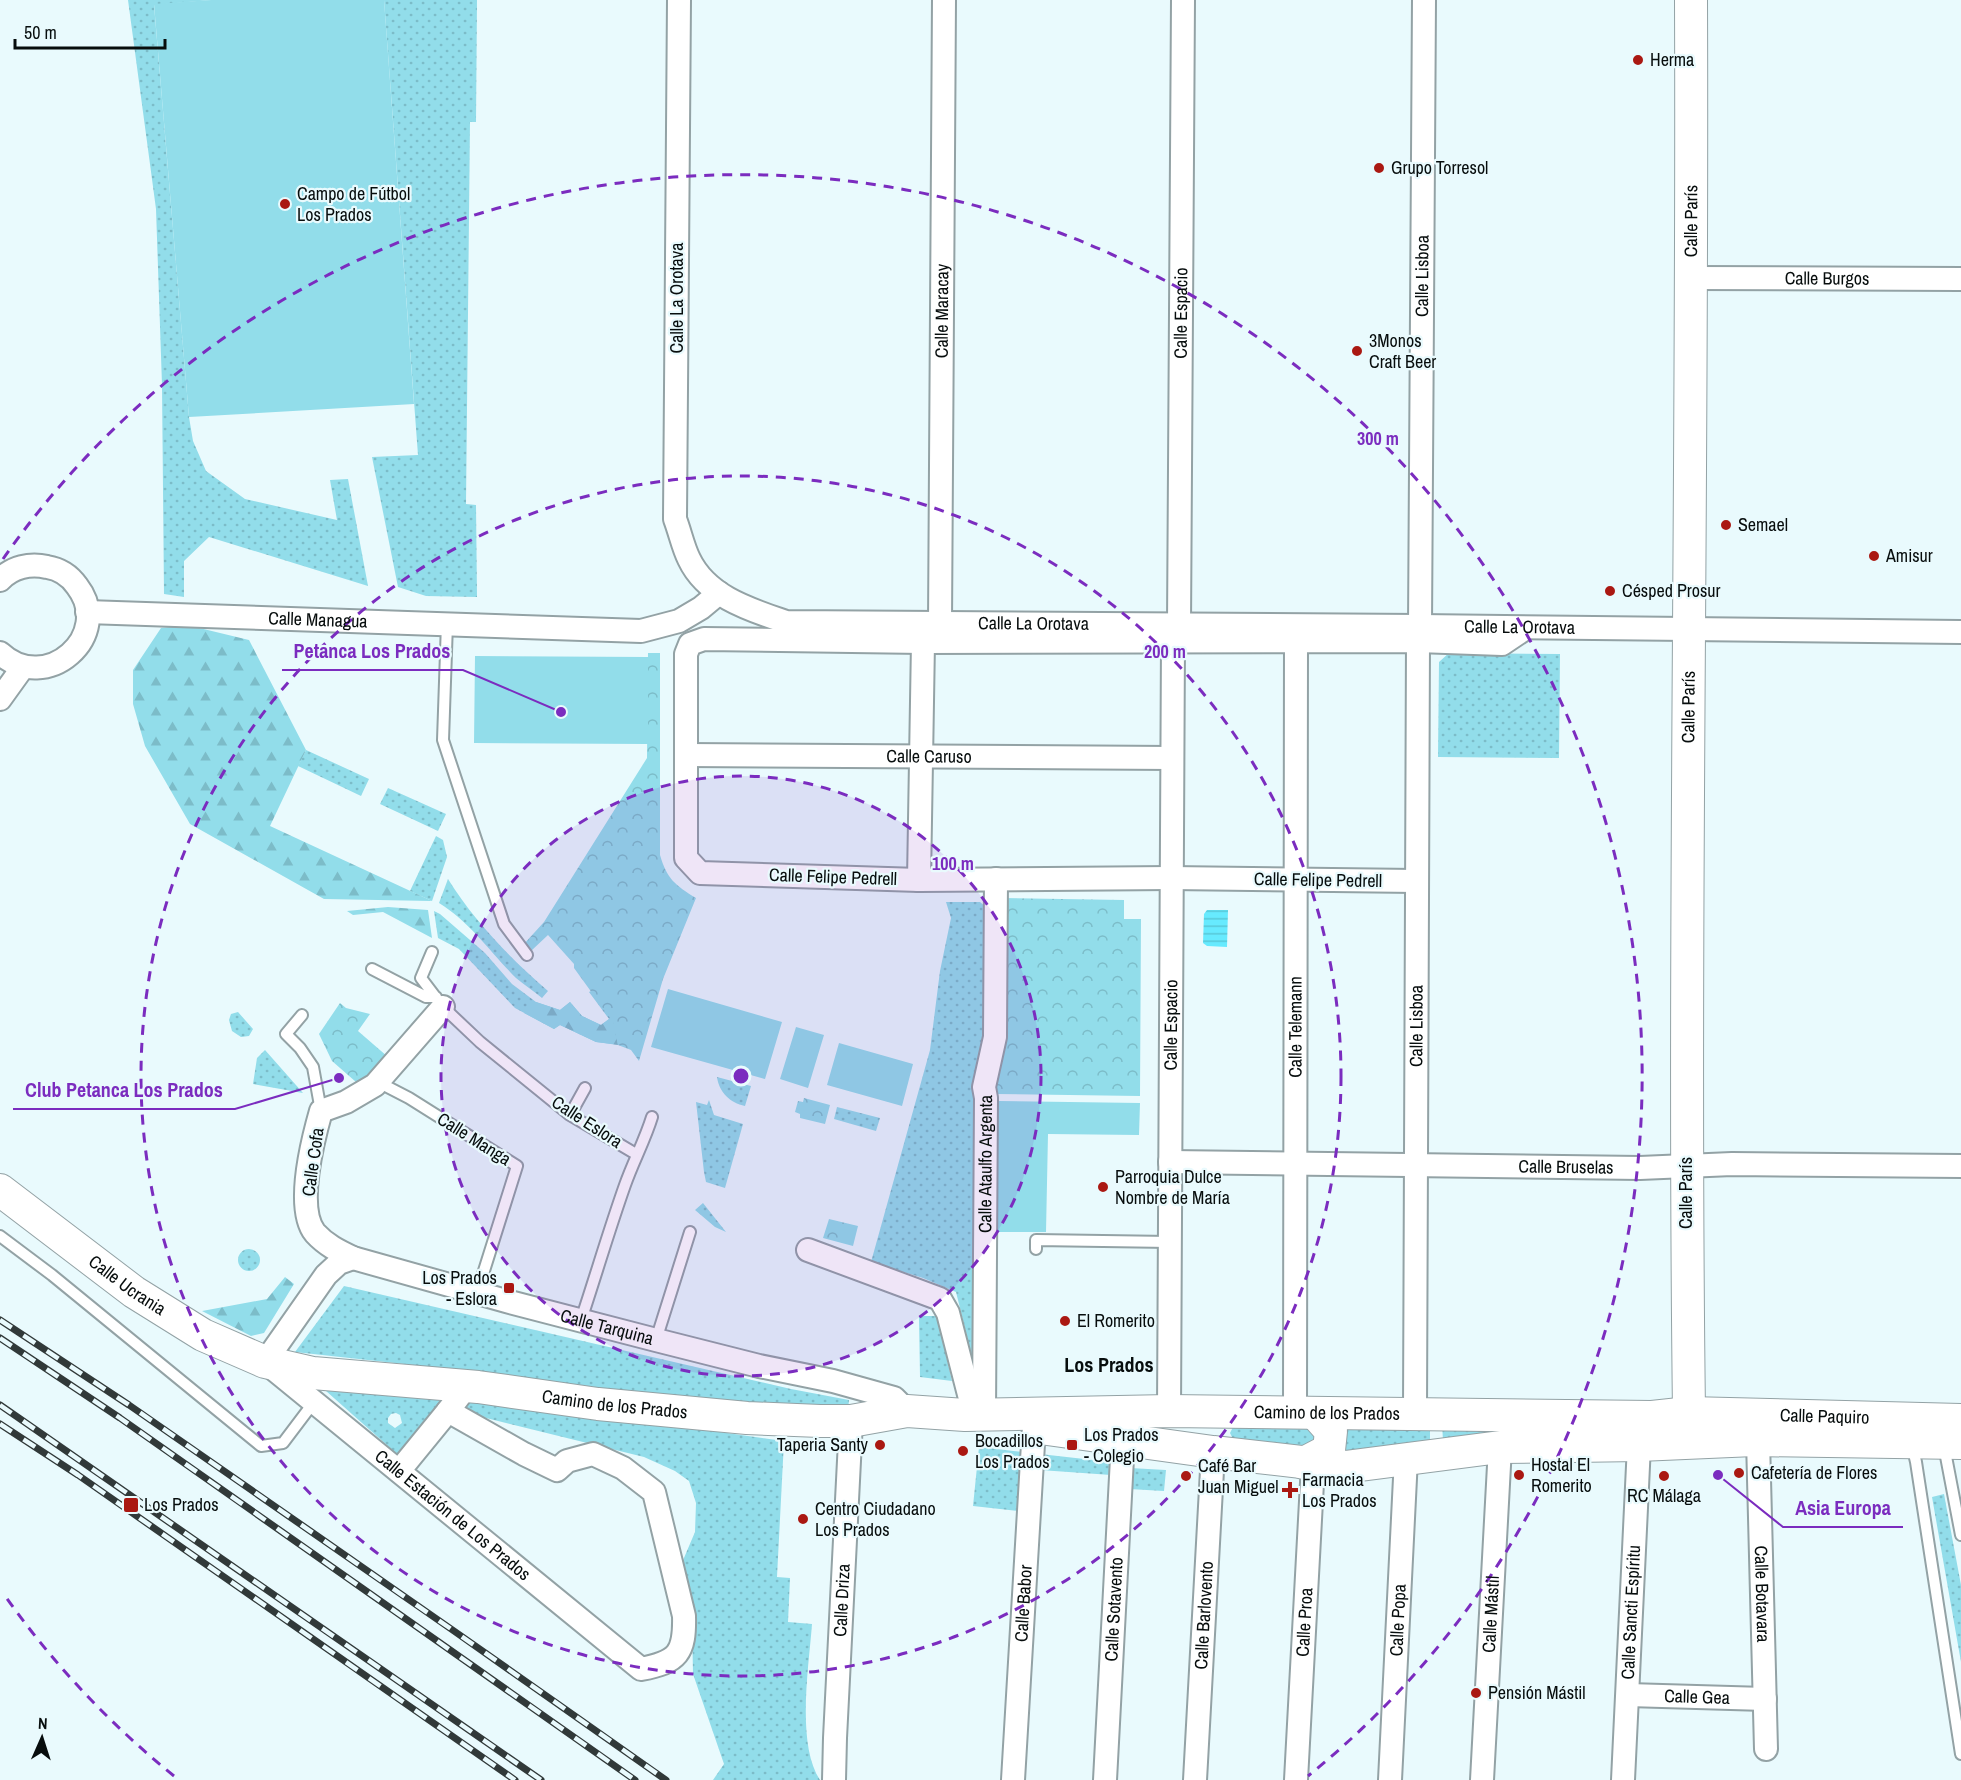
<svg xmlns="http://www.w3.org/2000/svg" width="1961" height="1780" font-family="'Archivo Narrow',sans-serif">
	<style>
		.grass { fill: url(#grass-dots); fill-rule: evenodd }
		.forest { fill: url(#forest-firs) }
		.park { fill: url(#park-crowns) }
		.pitch { fill: #92ddea }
		.water { fill: url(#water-rules) }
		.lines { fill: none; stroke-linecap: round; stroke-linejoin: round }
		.lane-casing { stroke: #93a2a5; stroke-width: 14 }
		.street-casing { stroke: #93a2a5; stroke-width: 26 }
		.secondary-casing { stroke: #93a2a5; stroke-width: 34 }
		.lane { stroke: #fff; stroke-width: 10 }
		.street { stroke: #fff; stroke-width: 22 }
		.secondary { stroke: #fff; stroke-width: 32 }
		.rail-casing { stroke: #313939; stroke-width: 7 }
		.rail { stroke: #e9fafd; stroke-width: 4.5; stroke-dasharray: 14; stroke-linecap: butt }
		.ring { fill: none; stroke: #7b2cbf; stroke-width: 3; stroke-dasharray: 10 8 }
		.poi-dot { fill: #aa1812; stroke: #e9fafd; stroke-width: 2 }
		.labels { text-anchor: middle; stroke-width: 4.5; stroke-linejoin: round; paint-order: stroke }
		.poi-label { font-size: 18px; fill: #070d0d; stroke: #e9fafd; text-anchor: start }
		.street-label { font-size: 18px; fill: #070d0d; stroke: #e9fafd }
		.neighbourhood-label { font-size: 20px; font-weight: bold; fill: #070d0d; stroke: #e9fafd }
		.centre { fill: #7b2cbf; stroke: #e9fafd; stroke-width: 3 }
		.ring-label { font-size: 18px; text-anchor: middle; font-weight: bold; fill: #7b2cbf; stroke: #e9fafd; stroke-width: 4.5; stroke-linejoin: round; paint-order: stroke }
		.leader { fill: none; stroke: #7b2cbf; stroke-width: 2 }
		.callout-dot { fill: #7b2cbf; stroke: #e9fafd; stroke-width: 2 }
		.callout-label { font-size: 20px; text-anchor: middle; font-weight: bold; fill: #7b2cbf; stroke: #e9fafd; stroke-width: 4.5; stroke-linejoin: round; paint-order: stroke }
	</style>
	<defs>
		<pattern id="grass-dots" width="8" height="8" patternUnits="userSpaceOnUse" patternTransform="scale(1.5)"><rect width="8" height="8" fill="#92ddea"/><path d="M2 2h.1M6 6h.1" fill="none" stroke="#7cbcc8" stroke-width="1.8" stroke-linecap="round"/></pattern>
		<pattern id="forest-firs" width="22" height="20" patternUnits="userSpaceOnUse" patternTransform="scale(1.5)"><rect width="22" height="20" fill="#92ddea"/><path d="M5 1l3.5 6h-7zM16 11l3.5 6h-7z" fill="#7cbcc8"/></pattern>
		<pattern id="park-crowns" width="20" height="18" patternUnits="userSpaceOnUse" patternTransform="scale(1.5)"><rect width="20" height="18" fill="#92ddea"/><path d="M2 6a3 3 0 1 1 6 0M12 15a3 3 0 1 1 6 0" fill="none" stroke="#7cbcc8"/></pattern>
		<pattern id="water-rules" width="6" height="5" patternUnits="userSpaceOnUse" patternTransform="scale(1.5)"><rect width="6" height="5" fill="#67eafe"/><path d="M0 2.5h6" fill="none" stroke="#58c8d8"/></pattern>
	</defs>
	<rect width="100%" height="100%" fill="#e9fafd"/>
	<path class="grass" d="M128 0H211L154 5 189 417 193 441 206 471 245 499 337 520 330 480 348 479 368 586 209 537 184 561V597L164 594 162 385 156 209Z
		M384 0H477L476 122H470L466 504 476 505 477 597 426 596 398 587 372 457 418 455Z
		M1449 653 1560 654 1559 758 1438 757 1439 662Z
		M306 750 369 779 361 796 298 766Z
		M388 788 446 814 438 831 380 804Z
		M436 836 443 840 447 857 432 901 410 891Z
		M448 879C474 921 510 958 548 991L542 998C534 991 524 985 516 978 490 952 471 923 439 903Z
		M946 902H980L987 908 977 1377 956 1292 923 1278 871 1262 930 1050 940 971 951 918Z
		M434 911 440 914 485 953 512 984 536 1002 560 1010 570 1002 582 1016 601 1025 609 1019 589 992 591 991 615 1021 621 1045 596 1042 560 1025 554 1029 515 1008 459 949 438 938Z
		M238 1012 253 1029 249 1036 241 1037 232 1031 229 1020 231 1014Z
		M265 1050 303 1093 253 1084 257 1058Z
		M717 1077 751 1086 745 1106C730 1103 719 1092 717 1077Z
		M709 1100 714 1115 743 1124 725 1188 706 1182 704 1172 696 1102 707 1105Z
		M837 1107 880 1118 876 1131 834 1119Z
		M703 1203 726 1232 715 1227 695 1210Z
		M238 1260a11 11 0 1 1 22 0a11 11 0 1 1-22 0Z
		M344 1286 791 1389 849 1400 848 1410 708 1402 504 1375 295 1352Z
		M919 1316H937L952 1381 920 1377Z
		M330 1388 439 1399V1406L397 1454 326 1391ZM396 1413 400 1415 402 1423 395 1428 388 1423V1418L391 1414Z
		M479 1398 784 1441 777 1577 790 1578 788 1622 812 1624C809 1666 796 1744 820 1780H713L724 1764 693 1674 692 1620 681 1565 695 1532 696 1503 689 1481 675 1471 644 1457 466 1413 465 1404Z
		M1306 1423 1316 1434 1314 1447 1233 1439 1230 1433 1233 1427Z
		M1442 1423 1646 1427 1443 1441Z
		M1343 1424H1430V1441L1341 1455C1347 1443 1347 1436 1343 1424Z
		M979 1447 1023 1452 1018 1511 973 1506Z
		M1040 1454 1111 1462V1475L1040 1470Z
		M1130 1468 1166 1470 1164 1491 1129 1489Z
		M1944 1494 1961 1585V1662L1932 1497Z"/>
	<path class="forest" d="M187 625 249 640 306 750 270 826 432 901 324 899 190 824 145 746 133 704V670L161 628Z
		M388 907 428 910 432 938 383 912 353 915 347 911Z
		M536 1002 560 1010 570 1002 582 1016 601 1025 609 1019 613 1022 618 1045 596 1042 560 1025 554 1029 524 1013Z
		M285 1277 294 1284 264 1333 251 1336 202 1311 267 1299Z"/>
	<path class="park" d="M648 653H660V855C667 879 675 885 696 898L663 979 639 1061 631 1050 618 1045 613 1022 574 968V964L548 935 531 951 524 944 544 922 647 758Z
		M1002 898 1124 900V919H1141L1140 1096 996 1094 992 1092Z
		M340 1003 346 1008 370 1014 358 1031 388 1057 370 1076 356 1082 332 1061 319 1034Z
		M804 1098 830 1105 825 1124 800 1118V1114L795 1112 798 1101 803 1102Z
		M829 1219 858 1226 853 1246 823 1238Z"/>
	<path class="pitch" d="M211 0H384L414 404 189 417 154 4Z
		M475 656 648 657V744L474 743Z
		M668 989 782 1022 765 1079 651 1047Z
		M796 1027 824 1035 808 1088 780 1079Z
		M839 1043 913 1064 902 1106 827 1085Z
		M998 1101 1140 1103 1139 1135 1048 1134 1046 1232H995Z"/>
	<path class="water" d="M1207 910H1228L1227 947 1207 946 1203 943 1204 914Z"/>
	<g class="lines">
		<g class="lane-casing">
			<path id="lane" d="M447 623 443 740 504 924 527 955
				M432 952 421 978 443 1007 480 1042 570 1115 636 1154
				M372 969 426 997H436
				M302 1015 286 1034 300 1048 313 1067 321 1111
				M378 1082 409 1098 517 1166 477 1293
				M570 1115 585 1088
				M0 1236 52 1275 261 1446 283 1443 314 1402
				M1036 1249V1240L1170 1242
				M581 1320C596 1275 609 1230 625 1185 633 1162 645 1140 652 1117
				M656 1340 690 1232
				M1912 1445 1916 1462 1961 1754
				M1944 1446 1961 1535"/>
		</g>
		<g class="street-casing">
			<g id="street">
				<path id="s1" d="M679 0 675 519C680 532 683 547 689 559 707 597 751 610 786 622L1420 626 1961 632"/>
				<path id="s2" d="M1692 278 1961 279"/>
				<path d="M0 580C12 567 30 563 47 567 60 569 70 576 77 586 115 635 46 696 0 653"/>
				<path id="s3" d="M87 612 641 631 679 621 701 608 719 593"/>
				<path id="s4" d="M940 623 944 0"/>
				<path id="s5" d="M1179 625 1183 0"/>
				<path id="s6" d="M1420 626 1424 0"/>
				<path d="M0 699 23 667"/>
				<path id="s7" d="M686 755 1172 758"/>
				<path d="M919 880 923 642"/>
				<path d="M1416 881 1171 878 919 880 700 873 686 858V654L690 644 704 639 923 642 1418 641 1502 644 1526 628"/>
				<path id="s8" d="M443 1007 375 1085 346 1102 321 1111C313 1139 295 1208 315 1233 326 1245 338 1251 353 1258L506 1301 656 1340 759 1366 833 1381 894 1398 907 1411"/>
				<path id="s9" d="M1170 1162 1640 1168 1732 1164 1961 1166"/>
				<path d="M808 1250 940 1299 948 1313 974 1414"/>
				<path id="s10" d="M353 1258 339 1263 326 1275 265 1362 641 1669C678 1662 685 1653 684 1616L654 1492 623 1468 593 1454 567 1461 557 1470 524 1454 448 1411 467 1386"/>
				<path id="s11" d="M1169 1411 1173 642"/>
				<path id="s12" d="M1415 1412 1418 641"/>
				<path id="s13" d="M1295 1413 1296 641"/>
				<path id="s14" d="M984 1414 986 1098 984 1087 995 1037 996 879"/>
				<path id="s15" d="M1758 1440 1766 1749"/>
				<path d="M399 1471 448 1411"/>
				<path id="s16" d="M1628 1695 1765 1699"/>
				<path id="s17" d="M834 1780 835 1738 851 1421"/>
				<path id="s18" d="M1013 1780 1034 1427"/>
				<path id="s19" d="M1105 1780 1123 1439"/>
				<path id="s20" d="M1195 1780 1213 1452"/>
				<path id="s21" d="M1296 1780 1313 1464"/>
				<path id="s22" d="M1390 1780 1406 1458"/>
				<path id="s23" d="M1482 1780 1500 1447"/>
				<path id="s24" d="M1623 1780 1639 1445"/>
			</g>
		</g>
		<g class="secondary-casing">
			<g id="secondary">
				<path id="s25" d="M0 1190 134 1292 203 1335 265 1362 313 1373 478 1387 598 1404 747 1418 820 1421H851L907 1411 965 1415 1169 1411 1652 1417 1689 1413 1961 1420"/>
				<path id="s26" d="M1689 1413C1683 942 1693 471 1691 0"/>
				<path d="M1040 1428 1213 1452 1345 1467 1500 1447 1639 1445 1754 1440 1961 1443"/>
				<path d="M1304 1463 1329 1450 1331 1431 1315 1413"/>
			</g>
		</g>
		<use href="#lane" class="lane"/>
		<use href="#street" class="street"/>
		<use href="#secondary" class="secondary"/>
		<g class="rail-casing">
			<path id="rail" d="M0 1320 129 1405 454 1631 666 1780
				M0 1338 120 1418 635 1780
				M0 1405 541 1780
				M0 1424 78 1475 515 1780"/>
		</g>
		<use href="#rail" class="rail"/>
	</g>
	<circle cx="741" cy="1076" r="300" fill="#7b2cbf" fill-opacity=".12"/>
	<g class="ring">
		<circle cx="741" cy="1076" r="300"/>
		<circle cx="741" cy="1076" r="600"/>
		<path d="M174 1776A901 901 0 0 1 3 1593M3 559A901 901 0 1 1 1308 1776"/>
	</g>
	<g class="poi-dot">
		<circle cx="1638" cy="60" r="6"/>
		<circle cx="1379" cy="168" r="6"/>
		<circle cx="285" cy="204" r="6"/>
		<circle cx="1357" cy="351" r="6"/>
		<circle cx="1726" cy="525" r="6"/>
		<circle cx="1874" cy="556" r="6"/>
		<circle cx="1610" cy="591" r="6"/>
		<circle cx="1103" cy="1187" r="6"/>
		<rect x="503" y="1282" width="12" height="12" rx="3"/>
		<circle cx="1065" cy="1321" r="6"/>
		<circle cx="880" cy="1445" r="6"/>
		<rect x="1066" y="1439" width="12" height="12" rx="3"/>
		<circle cx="963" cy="1451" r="6"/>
		<circle cx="1739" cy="1473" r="6"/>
		<circle cx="1519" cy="1475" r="6"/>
		<circle cx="1186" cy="1476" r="6"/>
		<circle cx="1664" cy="1476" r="6"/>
		<path d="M1287 1481h6v6h6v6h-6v6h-6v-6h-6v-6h6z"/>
		<rect x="123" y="1497" width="16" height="16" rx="3"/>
		<circle cx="803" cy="1519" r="6"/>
		<circle cx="1476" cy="1693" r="6"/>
	</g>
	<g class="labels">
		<g class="poi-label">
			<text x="1650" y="66">Herma</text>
			<text x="1391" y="174">Grupo Torresol</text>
			<text x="297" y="200">Campo de Fútbol<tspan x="297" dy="21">Los Prados</tspan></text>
			<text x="1369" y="347">3Monos<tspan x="1369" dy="21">Craft Beer</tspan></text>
			<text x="1738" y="531">Semael</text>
			<text x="1886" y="562">Amisur</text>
			<text x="1622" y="597">Césped Prosur</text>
			<text x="1115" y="1183">Parroquia Dulce<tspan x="1115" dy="21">Nombre de María</tspan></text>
			<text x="497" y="1284" text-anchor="end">Los Prados<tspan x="497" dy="21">- Eslora</tspan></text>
			<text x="1077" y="1327">El Romerito</text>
			<text x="1084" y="1441">Los Prados<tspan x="1084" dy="21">- Colegio</tspan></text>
			<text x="975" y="1447">Bocadillos<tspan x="975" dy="21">Los Prados</tspan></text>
			<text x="868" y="1451" text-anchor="end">Taperia Santy</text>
			<text x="1531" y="1471">Hostal El<tspan x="1531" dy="21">Romerito</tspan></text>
			<text x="1198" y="1472">Café Bar<tspan x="1198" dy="21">Juan Miguel</tspan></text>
			<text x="1751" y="1479">Cafetería de Flores</text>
			<text x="1302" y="1486">Farmacia<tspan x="1302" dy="21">Los Prados</tspan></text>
			<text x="1664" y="1502" text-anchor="middle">RC Málaga</text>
			<text x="144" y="1511">Los Prados</text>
			<text x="815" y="1515">Centro Ciudadano<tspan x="815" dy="21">Los Prados</tspan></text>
			<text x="1488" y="1699">Pensión Mástil</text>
		</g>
		<g class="street-label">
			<text dy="6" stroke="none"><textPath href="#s26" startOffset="1192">Calle París</textPath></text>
			<text dy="6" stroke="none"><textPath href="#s6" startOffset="350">Calle Lisboa</textPath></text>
			<text dy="6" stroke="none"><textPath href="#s2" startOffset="135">Calle Burgos</textPath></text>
			<text transform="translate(677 298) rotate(-90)" y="6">Calle La Orotava</text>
			<text dy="6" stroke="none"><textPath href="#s4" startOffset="312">Calle Maracay</textPath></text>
			<text dy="6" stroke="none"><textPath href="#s5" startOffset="312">Calle Espacio</textPath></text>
			<text dy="6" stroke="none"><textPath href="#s3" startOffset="231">Calle Managua</textPath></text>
			<text dy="6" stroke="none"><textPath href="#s1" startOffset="928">Calle La Orotava</textPath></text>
			<text dy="6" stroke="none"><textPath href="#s1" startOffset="1414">Calle La Orotava</textPath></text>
			<text dy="6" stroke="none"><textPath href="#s26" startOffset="706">Calle París</textPath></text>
			<text dy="6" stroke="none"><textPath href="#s7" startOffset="243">Calle Caruso</textPath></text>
			<text transform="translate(833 877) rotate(2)" y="6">Calle Felipe Pedrell</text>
			<text transform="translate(1318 880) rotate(1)" y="6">Calle Felipe Pedrell</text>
			<text dy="6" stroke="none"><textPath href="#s11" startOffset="386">Calle Espacio</textPath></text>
			<text dy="6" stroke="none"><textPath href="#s13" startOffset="386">Calle Telemann</textPath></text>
			<text dy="6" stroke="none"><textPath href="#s12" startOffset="386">Calle Lisboa</textPath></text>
			<text transform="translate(587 1122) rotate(33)" y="6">Calle Eslora</text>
			<text transform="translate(474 1139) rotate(32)" y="6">Calle Manga</text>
			<text transform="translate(313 1162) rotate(-82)" y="6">Calle Cofa</text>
			<text dy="6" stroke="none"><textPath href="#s14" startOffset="250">Calle Ataulfo Argenta</textPath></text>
			<text dy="6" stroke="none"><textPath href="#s9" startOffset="396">Calle Bruselas</textPath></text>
			<text transform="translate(1686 1193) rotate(-90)" y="6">Calle París</text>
			<text dy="6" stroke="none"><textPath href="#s25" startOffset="159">Calle Ucrania</textPath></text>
			<text dy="6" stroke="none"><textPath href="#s8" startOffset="598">Calle Tarquina</textPath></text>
			<text dy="6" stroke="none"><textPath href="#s25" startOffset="670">Camino de los Prados</textPath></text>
			<text dy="6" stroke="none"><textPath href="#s25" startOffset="1384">Camino de los Prados</textPath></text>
			<text dy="6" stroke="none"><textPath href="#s25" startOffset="1882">Calle Paquiro</textPath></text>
			<text dy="6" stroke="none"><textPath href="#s10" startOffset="381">Calle Estación de Los Prados</textPath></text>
			<text dy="6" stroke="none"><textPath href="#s15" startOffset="154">Calle Botavara</textPath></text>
			<text dy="6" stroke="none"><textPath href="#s17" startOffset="180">Calle Driza</textPath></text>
			<text dy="6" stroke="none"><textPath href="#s18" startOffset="177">Calle Babor</textPath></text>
			<text dy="6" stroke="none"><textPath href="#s19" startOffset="171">Calle Sotavento</textPath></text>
			<text dy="6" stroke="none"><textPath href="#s24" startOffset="168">Calle Sancti Espíritu</textPath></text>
			<text dy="6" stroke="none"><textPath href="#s23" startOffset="166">Calle Mástil</textPath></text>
			<text dy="6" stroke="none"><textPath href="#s20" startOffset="165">Calle Barlovento</textPath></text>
			<text dy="6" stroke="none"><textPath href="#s22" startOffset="160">Calle Popa</textPath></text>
			<text dy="6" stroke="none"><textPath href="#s21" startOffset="158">Calle Proa</textPath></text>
			<text dy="6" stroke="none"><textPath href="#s16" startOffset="69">Calle Gea</textPath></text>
		</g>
		<g class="neighbourhood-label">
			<text x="1109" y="1372">Los Prados</text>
		</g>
	</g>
	<circle cx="741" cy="1076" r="9" class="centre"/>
	<g class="ring-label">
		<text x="1378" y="445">300 m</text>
		<text x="1165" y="658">200 m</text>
		<text x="953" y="870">100 m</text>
	</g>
	<path class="leader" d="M561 712L463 670H282M339 1078L235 1109H13M1718 1475L1783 1527H1903"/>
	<g class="callout-dot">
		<circle cx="561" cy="712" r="6"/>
		<circle cx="339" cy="1078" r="6"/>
		<circle cx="1718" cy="1475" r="6"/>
	</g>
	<g class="callout-label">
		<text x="372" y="658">Petanca Los Prados</text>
		<text x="124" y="1097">Club Petanca Los Prados</text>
		<text x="1843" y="1515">Asia Europa</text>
	</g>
	<g transform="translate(42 1738) rotate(3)" stroke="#e9fafd" stroke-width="4.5" paint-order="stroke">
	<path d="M0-4.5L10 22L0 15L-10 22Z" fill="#070d0d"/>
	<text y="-9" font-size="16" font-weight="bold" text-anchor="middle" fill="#070d0d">N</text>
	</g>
	<path d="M15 39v9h150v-9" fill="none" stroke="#070d0d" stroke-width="3"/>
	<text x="24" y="39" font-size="18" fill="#070d0d" stroke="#e9fafd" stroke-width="4.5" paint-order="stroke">50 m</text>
</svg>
